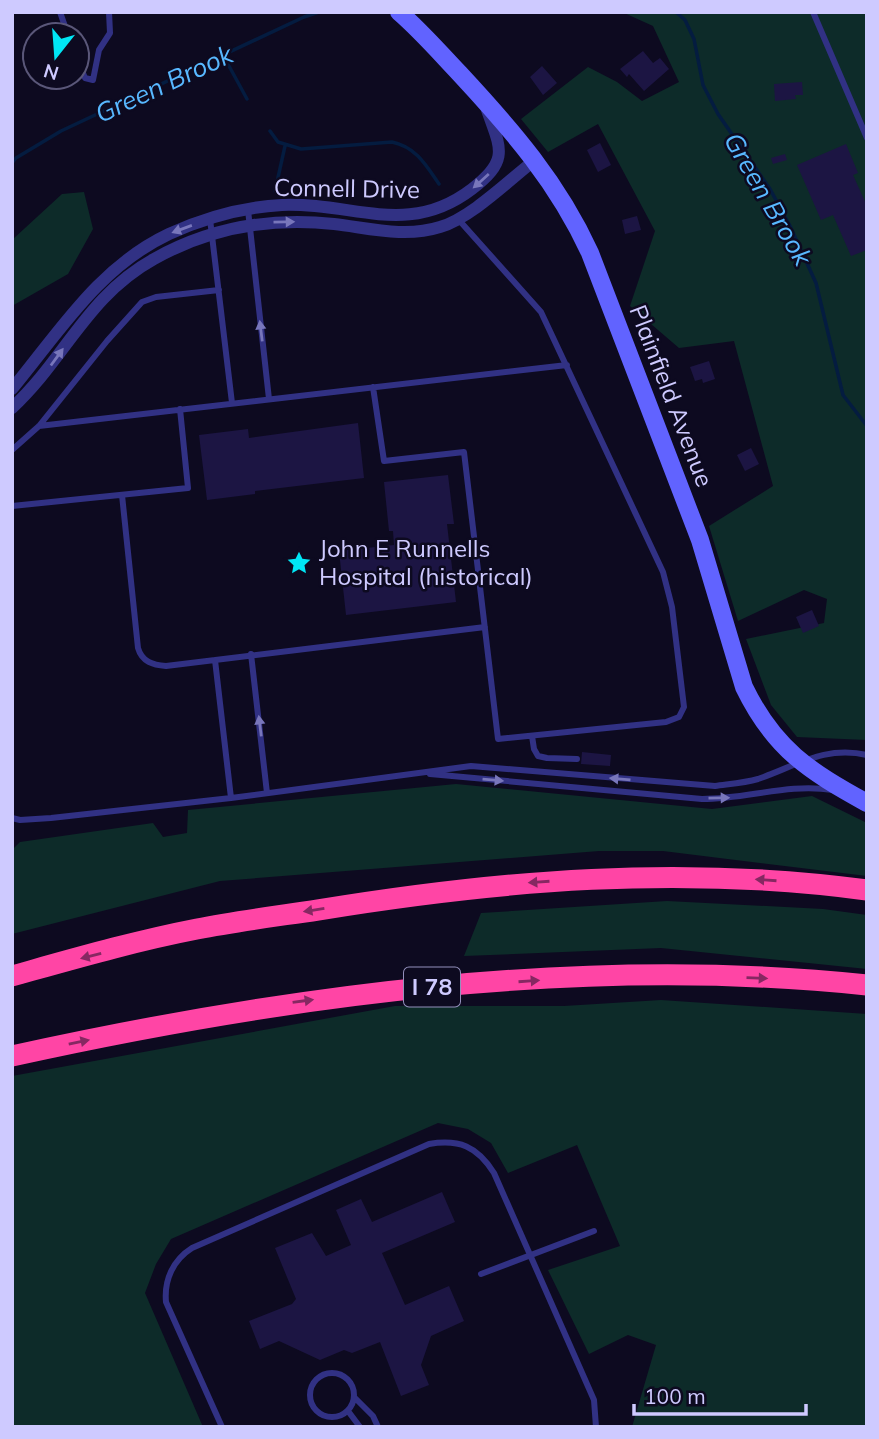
<svg xmlns="http://www.w3.org/2000/svg" width="879" height="1439" font-family="Mulish,sans-serif">
	<style>
		.green { fill: #0d2b29 }
		.lines { fill: none; stroke-linecap: round; stroke-linejoin: round }
		.stream { stroke: #041c40; stroke-width: 3.5 }
		.building { fill: #1c1543 }
		.lane { stroke: #313184; stroke-width: 6 }
		.street { stroke: #313184; stroke-width: 12 }
		.secondary { stroke: #6163ff; stroke-width: 18 }
		.highway { stroke: #ff45a5; stroke-width: 21 }
		.oneway { fill: #7876bb }
		.oneway2 { fill: #862862 }
		.labels { text-anchor: middle; stroke-width: 5; stroke-linejoin: round; paint-order: stroke }
		.shield { fill: #0d0a20; stroke: #9490bc; stroke-width: 2 }
		.shield-label { font-size: 23px; font-weight: bold; fill: #cecaff }
		.street-label { font-size: 24px; fill: #cecaff; stroke: #0d0a20 }
		.poi-label { font-size: 24px; fill: #cecaff; stroke: #0d0a20; text-anchor: start }
		.water-label { font-size: 26px; font-style: italic; fill: #58b8ff; stroke: #0d0a20 }
	</style>
	<rect width="100%" height="100%" fill="#0d0a20"/>
	<path class="green" d="M622 12H867V740L797 737 771 705 746 639 824 623 827 599 804 590 738 621 709 526 773 486 734 341 679 348 630 306 655 231 598 124 548 152 521 119 588 67 617 82 642 101 679 82 653 26Z
		M84 192 93 229 68 274 12 306V240L62 194Z
		M456 784 712 809 812 796 867 823V876L663 851H599L220 881 12 934V850L20 842 153 823 163 837 187 833 188 810Z
		M667 901 823 909 867 915V969L661 948 464 956 481 913Z
		M661 1000 867 1014V1427H632L656 1345 628 1335 589 1354 548 1270 620 1246 577 1145 508 1173 491 1143 468 1129 438 1123 171 1239 156 1264 145 1293 203 1427H12V1076L395 1006H564Z"/>
	<g class="lines">
		<path class="stream" d="M676 12 685 20 694 39 703 85 718 114 770 189 790 226 816 283 843 395 867 426
			M223 55 247 99
			M270 131 278 142 301 149 392 142C416 147 426 165 439 184
			M12 163 16 158 61 131 304 17 319 12
			M275 191 285 146"/>
	</g>
	<path class="building" d="M643 51 653 63 660 58 669 69 644 91 629 74 627 77 620 69Z
		M542 66 557 83 543 95 530 77Z
		M802 82 803 95H795L796 99 775 101 774 84Z
		M600 143 611 165 598 172 587 150Z
		M846 144 858 173 853 175 867 206V250L851 256 833 215 821 220 797 165Z
		M785 154 787 160 773 164 771 158Z
		M637 216 641 230 625 234 622 220Z
		M709 361 715 379 703 383 702 379 695 381 690 367Z
		M358 423 364 478 255 491V494L207 500 199 435 248 429 249 438Z
		M751 448 759 464 745 471 737 455Z
		M448 475 454 524H447L456 602 346 615 339 551 394 545 393 531H389L384 482Z
		M812 610 819 626 803 633 796 617Z
		M582 752 611 755 610 766 581 764Z
		M442 1192 455 1222 382 1253 405 1305 449 1286 464 1321 431 1336 421 1365 429 1385 401 1396 380 1342 352 1353 344 1350 320 1360 279 1341 260 1349 249 1321 292 1304 296 1299 275 1248 312 1233 326 1256 351 1245 336 1210 361 1199 372 1222Z"/>
	<g class="lines">
		<path class="lane" d="M60 12 68 35
			M813 12 867 138
			M77 58 85 78 93 80 99 50 110 33 109 12
			M248 210 269 399
			M210 219 232 403
			M373 387 384 461 464 452 498 739 666 722 679 717 684 707 672 607 663 572 541 312 458 219
			M39 426 567 365
			M12 450 39 426 107 341 142 302 156 297 219 290
			M122 495 138 648C142 662 153 665 166 666L485 627
			M12 506 188 488 180 409
			M251 654 267 793
			M215 660 231 798
			M532 736 534 749 538 756 547 758 577 759
			M430 774 702 799C748 799 787 783 833 790
			M12 818 20 820 51 818 231 798 471 766 715 786C729 784 744 783 758 779 796 766 825 745 867 755
			M481 1274 594 1231
			M310 1395a22 22 0 1 1 44 0a22 22 0 1 1-44 0Z
			M355 1398 373 1416 378 1427
			M348 1411 360 1427
			M222 1427 166 1302C164 1280 173 1260 192 1248L429 1144C459 1139 477 1146 494 1173L594 1400 596 1427"/>
		<path class="street" d="M12 389C60 331 99 267 169 234 204 218 245 207 282 205 354 202 408 238 472 189 511 159 500 148 486 107
			M12 408C65 359 87 296 154 259 211 227 270 217 334 224 369 228 405 238 440 227 471 218 509 180 535 160"/>
		<path class="secondary" d="M399 12C421 31 440 53 460 74 512 130 558 183 590 253L700 540 744 687C774 749 809 771 867 803"/>
		<path class="highway" d="M12 976C73 959 135 941 197 929 237 921 278 916 318 910 502 880 681 865 867 890
			M12 1056C289 995 584 955 867 985"/>
	</g>
	<defs><path id="oneway-solid" d="M-6-.8H1V-3.2L6.5 0L1 3.2V.8H-6Z" transform="scale(1.75)"/></defs>
	<g class="oneway">
		<use href="#oneway-solid" transform="translate(481 181) rotate(138)"/>
		<use href="#oneway-solid" transform="translate(284 222) rotate(-1)"/>
		<use href="#oneway-solid" transform="translate(182 229) rotate(160)"/>
		<use href="#oneway-solid" transform="translate(261 331) rotate(-97)"/>
		<use href="#oneway-solid" transform="translate(57 357) rotate(-54)"/>
		<use href="#oneway-solid" transform="translate(260 726) rotate(-97)"/>
		<use href="#oneway-solid" transform="translate(620 779) rotate(-175)"/>
		<use href="#oneway-solid" transform="translate(493 780) rotate(5)"/>
		<use href="#oneway-solid" transform="translate(719 798) rotate(-1)"/>
	</g>
	<g class="oneway2">
		<use href="#oneway-solid" transform="translate(766 880) rotate(-176)"/>
		<use href="#oneway-solid" transform="translate(539 882) rotate(176)"/>
		<use href="#oneway-solid" transform="translate(314 910) rotate(171)"/>
		<use href="#oneway-solid" transform="translate(91 956) rotate(166)"/>
		<use href="#oneway-solid" transform="translate(757 978) rotate(2)"/>
		<use href="#oneway-solid" transform="translate(529 981) rotate(-4)"/>
		<use href="#oneway-solid" transform="translate(303 1001) rotate(-8)"/>
		<use href="#oneway-solid" transform="translate(79 1042) rotate(-12)"/>
	</g>
	<defs>
		<g id="sight-bare" transform="scale(1.89)"><path d="M0-6L1.8-2.2L6-1.7L2.9 1.2L3.7 5.4L0 3.3L-3.7 5.4L-2.9 1.2L-6-1.7L-1.8-2.2Z" fill="#00e6f5" stroke="#0d0a20" stroke-width="2.5" paint-order="stroke"/></g>
	</defs>
	<g fill-rule="evenodd">
		<use href="#sight-bare" x="299" y="563"/>
	</g>
	<g class="labels">
		<rect class="shield" x="404" y="967.5" width="56" height="39" rx="5"/>
		<g class="shield-label">
			<text x="432" y="995">I 78</text>
		</g>
		<g class="street-label">
			<text transform="translate(347 189) rotate(1)" y="8">Connell Drive</text>
			<text transform="translate(671 396) rotate(69)" y="8">Plainfield Avenue</text>
		</g>
		<g class="poi-label">
			<text x="319" y="557">John E Runnells<tspan x="319" dy="28">Hospital (historical)</tspan></text>
		</g>
		<g class="water-label">
			<text transform="translate(164 84) rotate(-25)" y="9">Green Brook</text>
			<text transform="translate(768 199) rotate(60)" y="9">Green Brook</text>
		</g>
	</g>
	<rect width="879" height="1439" fill="none" stroke="#cecaff" stroke-width="28"/>
	<g transform="translate(56 56) rotate(197)"><circle r="33" fill="#0d0a20" stroke="#5a5779" stroke-width="2"/>
	<path d="M0-5L12 26L0 18L-12 26Z" fill="#00e6f5"/>
	<text y="-10" font-size="19" font-weight="bold" text-anchor="middle" fill="#cecaff">N</text>
	</g>
	<path d="M634 1404v10h172v-10" fill="none" stroke="#cecaff" stroke-width="3.5"/>
	<text x="644" y="1404" font-size="21" fill="#cecaff" stroke="#0d0a20" stroke-width="5" paint-order="stroke">100 m</text>
</svg>
